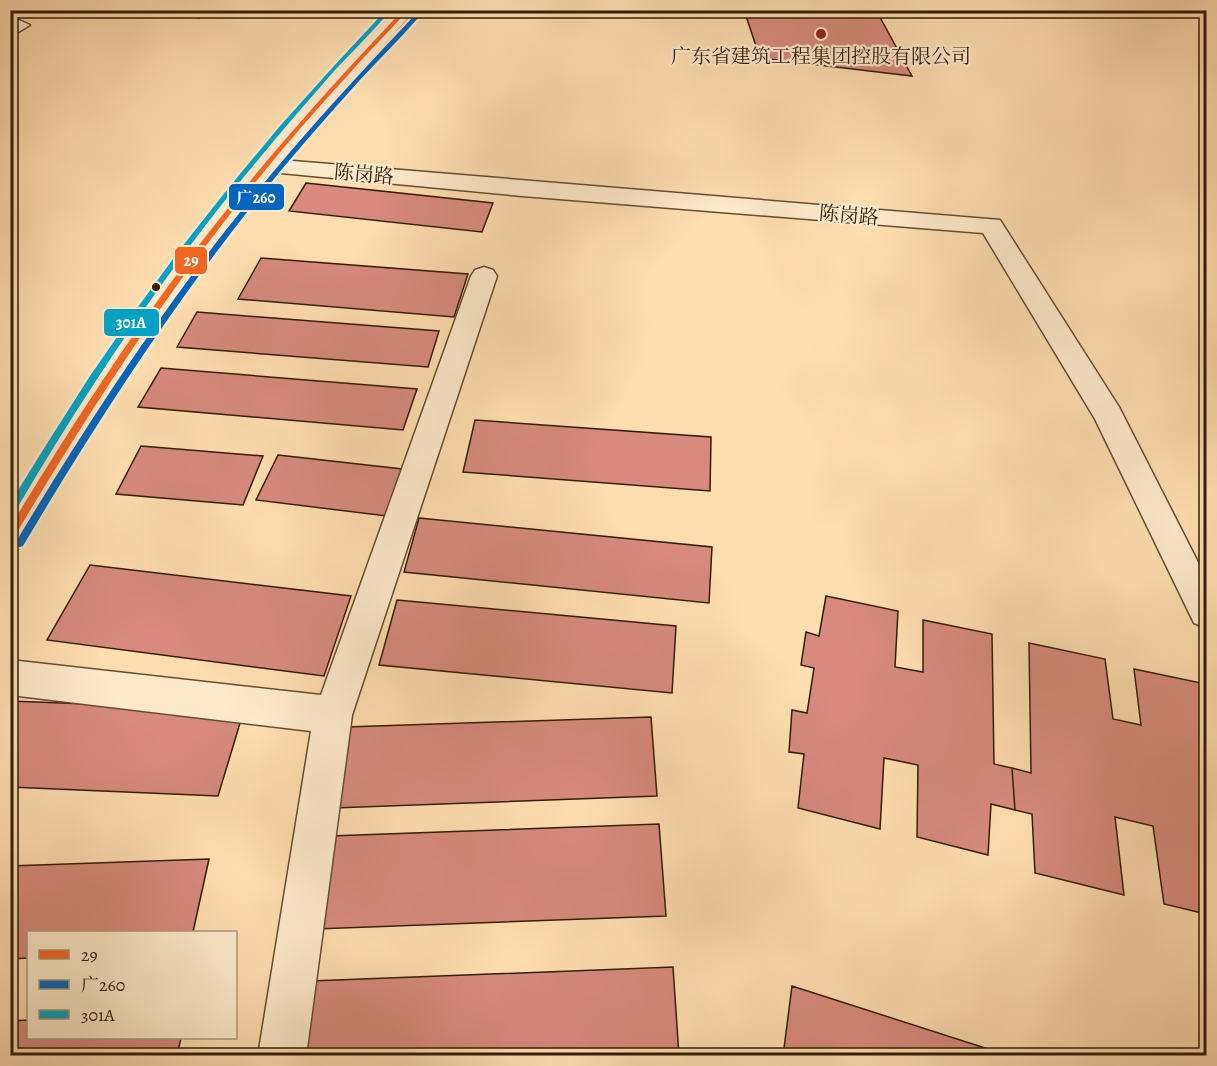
<svg xmlns="http://www.w3.org/2000/svg" width="1217" height="1066" font-family="Alegreya,'Noto Serif SC',serif">
	<style>
		.building { fill: #d78a7d; stroke: #321c06; stroke-width: 1.5 }
		.lines { fill: none; stroke-linecap: round; stroke-linejoin: round }
		.service-casing { stroke: #654c30; stroke-width: 3 }
		.minor-casing { stroke: #654c30; stroke-width: 3 }
		.tertiary-casing { stroke: #654c30; stroke-width: 3 }
		.service { fill: #fee9cb; fill-rule: evenodd }
		.minor { fill: #fee9cb; fill-rule: evenodd }
		.tertiary { fill: #fee9cb; fill-rule: evenodd }
		.bus-1-casing { stroke: #fee9cb; stroke-width: 5 }
		.bus-2-casing { stroke: #fee9cb; stroke-width: 5 }
		.bus-3-casing { stroke: #fee9cb; stroke-width: 5 }
		.bus-1 { fill: #f26522; fill-rule: evenodd }
		.bus-2 { fill: #0065bd; fill-rule: evenodd }
		.bus-3 { fill: #02a2c4; fill-rule: evenodd }
		.poi-dot { fill: #8f2418; stroke: #fee9cb; stroke-width: 2 }
		.bus-dot { fill: #321c06; stroke: #fee9cb; stroke-width: 2 }
		.labels { text-anchor: middle; stroke-width: 4.5; stroke-linejoin: round; paint-order: stroke }
		.far-poi-label { font-size: 20px; fill: #321c06; stroke: #fee9cb }
		.far-street-label { font-size: 20px; fill: #321c06; stroke: #fee9cb }
		.line-badge { stroke: #fee9cb; stroke-width: 2 }
		.badge-label { font-size: 16px; text-anchor: middle; font-weight: bold; fill: #fff }
	</style>
	<rect width="100%" height="100%" fill="#feddaf"/>
	<filter id="stains"><feTurbulence type="fractalNoise" baseFrequency=".00333" numOctaves="4"/><feColorMatrix values="0 0 0 0 .2 0 0 0 0 .09 0 0 0 0 .02 0 0 0 .5 -.17"/></filter>
	<radialGradient id="worn" r=".72"><stop offset=".6" stop-color="#630" stop-opacity="0"/><stop offset="1" stop-color="#630" stop-opacity=".3"/></radialGradient>
	<path class="building" d="M160 10H211L199 18Z
		M744 10H876L912 76 760 58Z
		M306 183 493 203 482 232 289 211Z
		M261 258 468 274 454 317 238 299Z
		M197 312 439 331 428 367 177 347Z
		M161 368 417 389 403 430 138 407Z
		M475 420 711 437 710 491 463 472Z
		M141 446 263 456 243 505 116 494Z
		M278 455 411 470 395 517 256 500Z
		M419 518 712 547 709 603 404 572Z
		M90 565 351 596 324 676 47 640Z
		M826 596 898 611 895 667 923 672V620L992 634 994 764 1012 768 1015 810 991 804 988 855 917 837 918 765 884 758 880 829 798 808 804 754 789 752 792 710 807 713 814 668 801 665 806 632 819 636Z
		M397 600 676 626 672 693 379 665Z
		M1029 643 1105 659 1113 719 1141 725 1134 669 1206 684V914L1164 904 1153 826 1115 817 1124 895 1035 873 1032 814 1015 810 1012 768 1031 773Z
		M10 701 244 710 218 796 10 787Z
		M651 717 657 796 334 808 346 727Z
		M659 824 666 916 316 929 330 836Z
		M209 859 193 932H28V958L10 959V866Z
		M673 967 679 1056H301L311 981Z
		M792 986 1010 1056H783Z
		M28 1020V1038H181L177 1056H10V1021Z"/>
	<g class="lines">
		<g class="service-casing">
			<path id="service" d="M10 16 30 25 10 37V28L14 26 10 24Z"/>
		</g>
		<g class="minor-casing">
			<path id="minor" d="M484 267 493 270 497 276 352 715 306 1056H258L311 731 10 695V660L321 695 471 276 475 270Z"/>
		</g>
		<g class="tertiary-casing">
			<path id="tertiary" d="M395 10H415L281 160 1000 220 1119 407 1206 578V628L1194 623 1095 419 983 233 522 196 270 172C175 289 95 416 22 547L10 551V507L84 388 131 320 180 254 285 126Z"/>
		</g>
		<use href="#service" class="service"/>
		<use href="#minor" class="minor"/>
		<use href="#tertiary" class="tertiary"/>
		<g class="bus-1-casing">
			<path id="bus-1" d="M403 10H408C389 32 368 52 349 74 312 114 276 156 242 199 157 306 83 421 13 539L10 540V527C66 435 124 344 189 258 255 171 327 90 403 10Z"/>
		</g>
		<g class="bus-2-casing">
			<path id="bus-2" d="M413 17 418 18C399 40 378 60 359 81 322 122 286 163 252 206 167 313 93 428 23 546L20 547 17 546 15 543 17 540C73 447 132 355 197 268 263 179 337 97 413 17Z"/>
		</g>
		<g class="bus-3-casing">
			<path id="bus-3" d="M386 10H391C373 31 354 50 335 70 301 109 267 148 235 188 152 291 80 401 13 515L10 516V503L48 442 90 376 135 311 181 248 230 186 280 126 333 67Z"/>
		</g>
		<use href="#bus-1" class="bus-1"/>
		<use href="#bus-2" class="bus-2"/>
		<use href="#bus-3" class="bus-3"/>
	</g>
	<circle class="poi-dot" cx="821" cy="34" r="6"/>
	<circle class="bus-dot" cx="156" cy="287" r="5"/>
	<g class="labels">
		<g class="far-poi-label">
			<text x="821" y="63">广东省建筑工程集团控股有限公司</text>
		</g>
		<g class="far-street-label">
			<text transform="translate(364 174) rotate(5)" y="7">陈岗路</text>
			<text transform="translate(849 215) rotate(5)" y="7">陈岗路</text>
		</g>
	</g>
	<g class="line-badge">
		<rect x="228" y="183" width="57" height="28" rx="6" fill="#0065bd"/>
		<rect x="174" y="246" width="34" height="29" rx="6" fill="#f26522"/>
		<rect x="103" y="308" width="57" height="29" rx="6" fill="#02a2c4"/>
	</g>
	<g class="badge-label">
		<text x="256" y="203">广260</text>
		<text x="191" y="266">29</text>
		<text x="131" y="328">301A</text>
	</g>
	<rect width="1217" height="1066" fill="none" stroke="#feddaf" stroke-width="36"/>
	<rect x="12" y="12" width="1193" height="1042" fill="none" stroke="#321c06" stroke-width="3"/>
	<rect x="18" y="18" width="1181" height="1030" fill="none" stroke="#321c06" stroke-width="1.5"/>
	<rect x="27" y="931" width="210" height="108" fill="#fee9cb" stroke="#ac977c" stroke-width="1.5"/>
	<rect x="39" y="950" width="30" height="9" fill="#f26522" stroke="#ac977c" stroke-width="1.5"/>
	<text x="81" y="961" font-size="18" fill="#321c06">29</text>
	<rect x="39" y="980" width="30" height="9" fill="#0065bd" stroke="#ac977c" stroke-width="1.5"/>
	<text x="81" y="991" font-size="18" fill="#321c06">广260</text>
	<rect x="39" y="1010" width="30" height="9" fill="#02a2c4" stroke="#ac977c" stroke-width="1.5"/>
	<text x="81" y="1021" font-size="18" fill="#321c06">301A</text>
	<rect width="100%" height="100%" filter="url(#stains)"/>
	<rect width="100%" height="100%" fill="url(#worn)"/>
</svg>
